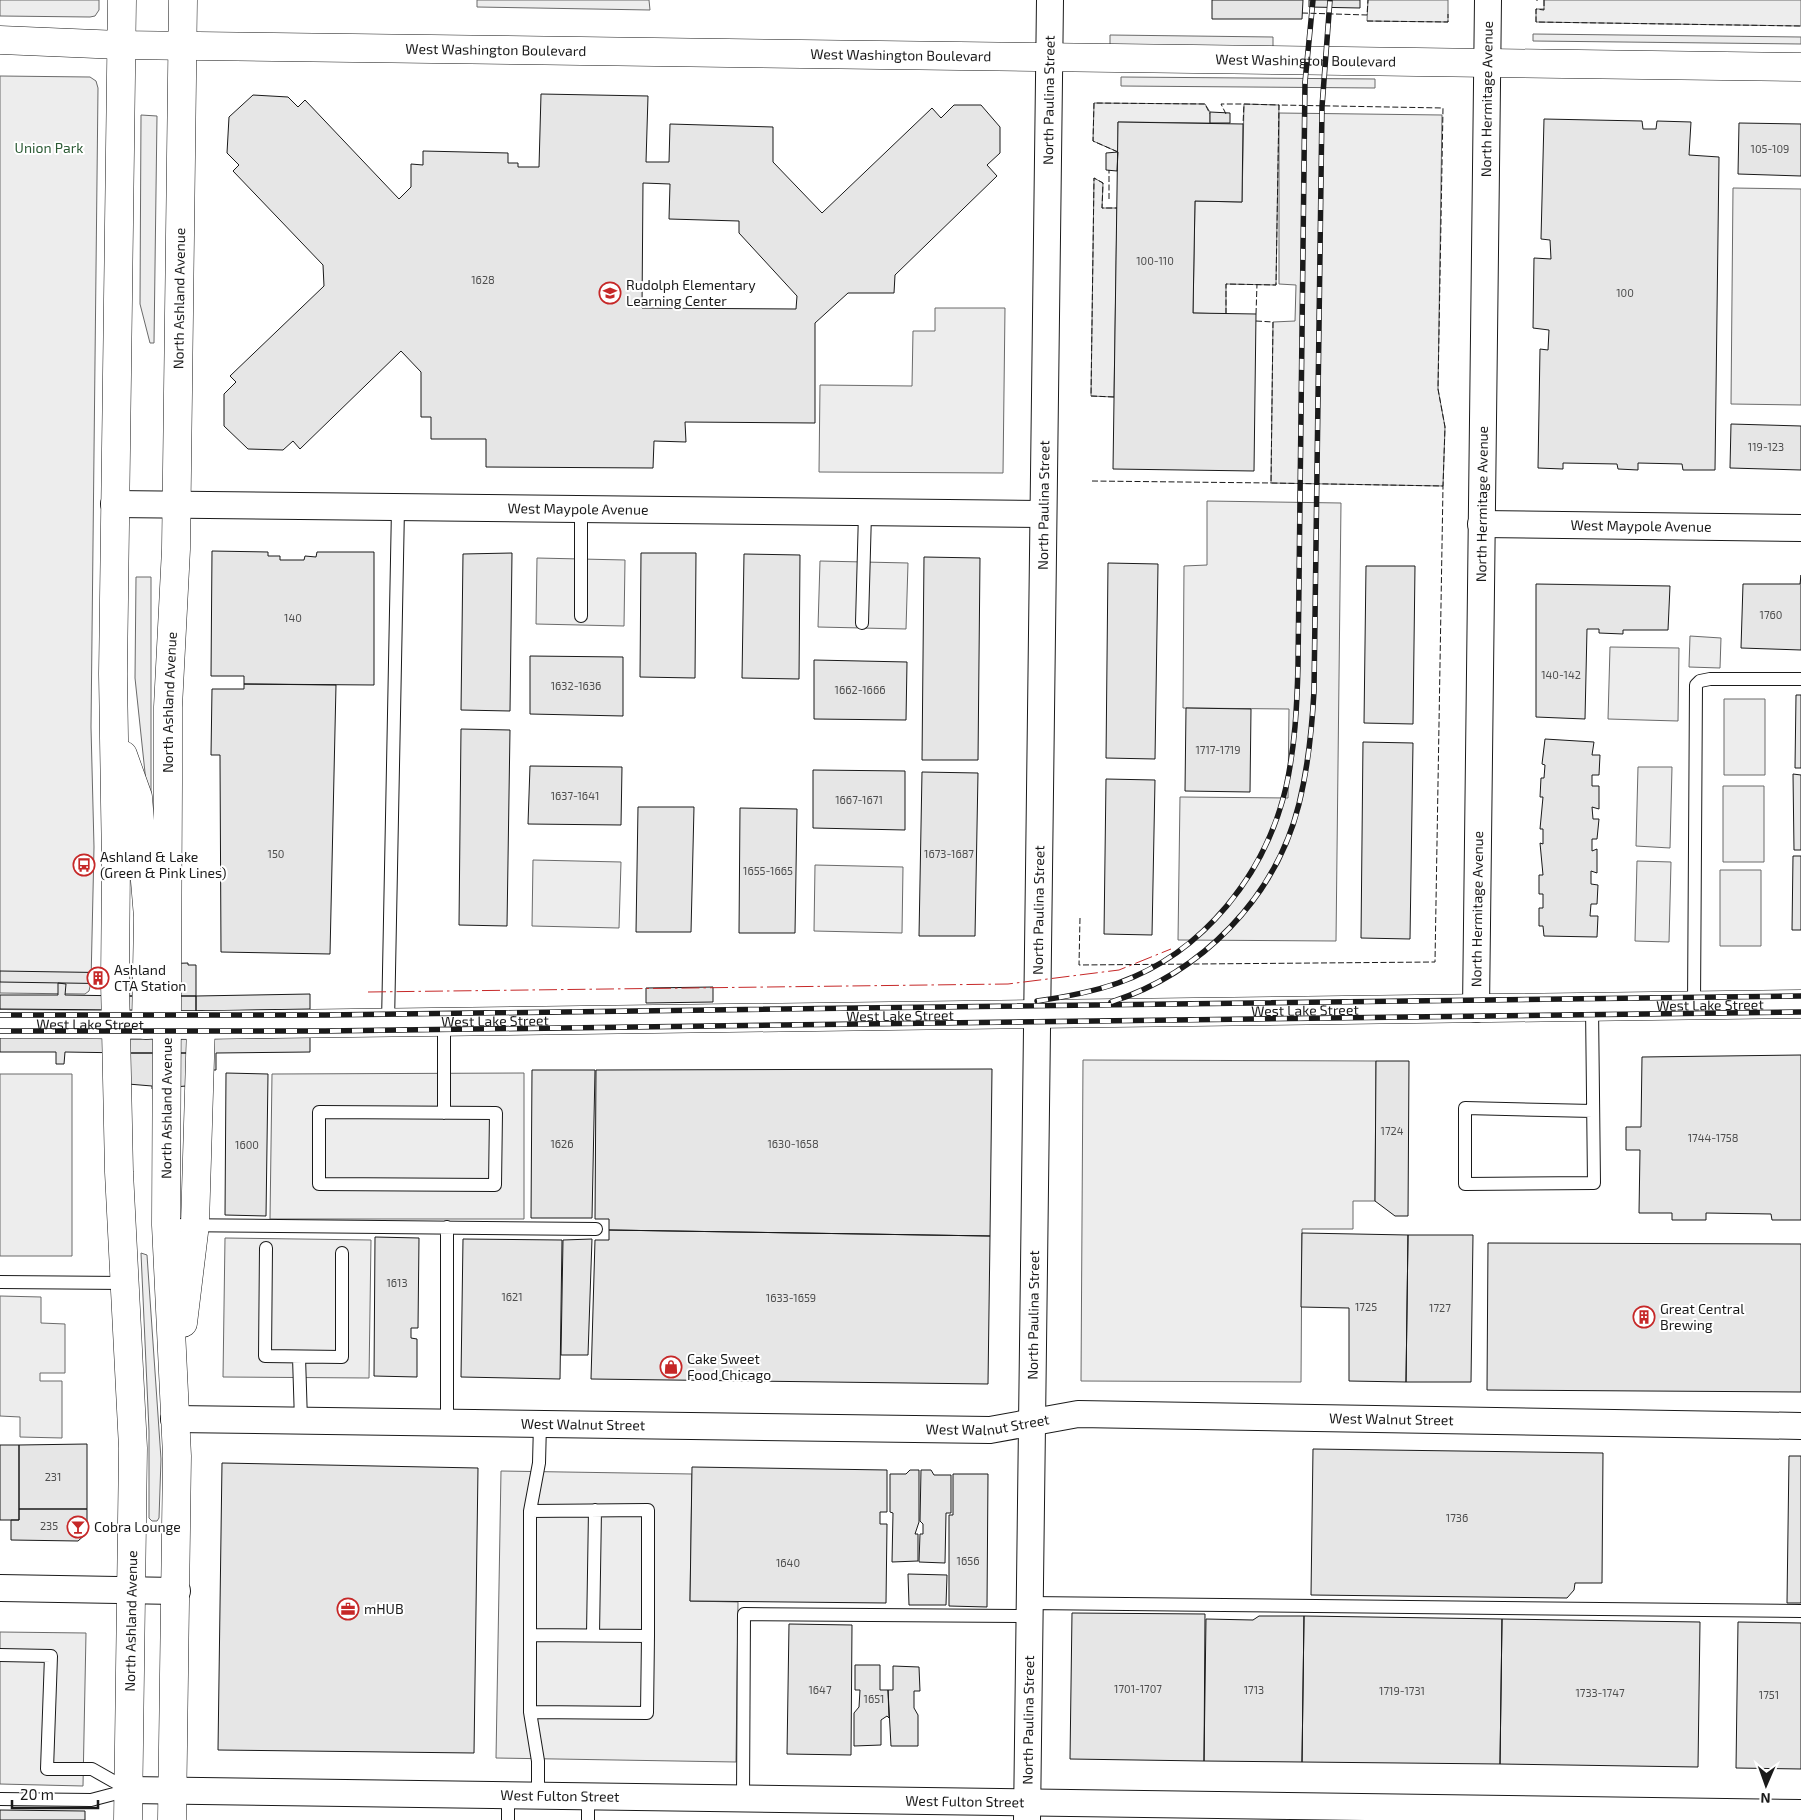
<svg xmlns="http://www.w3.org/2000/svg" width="1801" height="1820" font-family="'Exo 2',sans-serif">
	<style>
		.built { fill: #ededed; stroke: #6a6a6a }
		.building { fill: #e6e6e6; stroke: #1a1a1a; fill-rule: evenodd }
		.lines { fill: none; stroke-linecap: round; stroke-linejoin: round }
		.service-casing { stroke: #1a1a1a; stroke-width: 14 }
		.minor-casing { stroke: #1a1a1a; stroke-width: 28 }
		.tertiary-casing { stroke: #1a1a1a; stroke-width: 29 }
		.secondary-casing { stroke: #1a1a1a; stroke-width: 29 }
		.service { stroke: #fff; stroke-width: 12 }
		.minor { stroke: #fff; stroke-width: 26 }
		.tertiary { stroke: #fff; stroke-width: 28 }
		.secondary { stroke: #fff; stroke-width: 28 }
		.rail-casing { stroke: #1a1a1a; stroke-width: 5.5 }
		.rail { stroke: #fff; stroke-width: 4; stroke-dasharray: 11; stroke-linecap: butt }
		.fence { stroke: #1a1a1a; stroke-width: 1; stroke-dasharray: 6 2.5; stroke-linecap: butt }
		.power { stroke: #c62828; stroke-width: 1; stroke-dasharray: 18 4 2.5 4; stroke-linecap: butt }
		.labels { text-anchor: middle; stroke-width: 4; stroke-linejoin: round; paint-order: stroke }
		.number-label { font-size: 11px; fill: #4d4d4d }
		.street-label { font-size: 14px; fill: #1a1a1a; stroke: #fff }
		.park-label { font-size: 14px; fill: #2b5a34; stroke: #fff }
		.poi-label { font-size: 14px; fill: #1a1a1a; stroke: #fff; text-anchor: start }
	</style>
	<rect width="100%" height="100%" fill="#fff"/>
	<path class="built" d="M0 0H99V10L95 16 90 17 0 16Z
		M477 0H649L650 10 477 7Z
		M1368 0H1448V22L1367 21Z
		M1544 0H1801V26L1536 22V9H1544Z
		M1533 34 1801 37V44L1533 41Z
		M1110 35 1273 37V47L1110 45Z
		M0 76 90 77 96 81 98 88 91 727 94 847 91 982 89 991 85 994 0 993Z
		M1121 77 1375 79V88L1121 86Z
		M1094 103 1205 104 1210 112V123L1118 122V152L1093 141Z
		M1244 104 1279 105 1276 285 1226 284V314L1193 313 1195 201 1242 202Z
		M1279 113 1442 115 1438 389 1445 427 1443 486 1271 483 1273 322 1295 321 1296 285 1279 284Z
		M141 115 157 116 154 343H150L140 304Z
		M1094 178 1103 183 1102 208H1117L1114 397 1091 396Z
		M1733 188 1801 189V405L1731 404Z
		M935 308H1005L1003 473 819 472 820 385 912 386 913 331H935Z
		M1207 501 1341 503 1336 941 1178 940 1180 797 1288 798 1289 709 1183 708 1184 566 1207 565Z
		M537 558 625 560 624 626 536 624Z
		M820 561 908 563 906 629 818 627Z
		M136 577H151V801H148L135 678Z
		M1690 636 1721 638 1720 668 1689 667Z
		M1610 647 1679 648 1678 721 1608 719Z
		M1724 699H1765V775H1724Z
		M1638 767H1672L1670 848 1636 846Z
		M1723 786H1764V862H1723Z
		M533 860 621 862 619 928 532 926Z
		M1637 861 1671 862 1669 942 1635 941Z
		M815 865 903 867 902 933 814 931Z
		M1720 870H1761V946H1720Z
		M1083 1060 1376 1061 1375 1201H1353V1229H1302L1301 1382 1081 1381Z
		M524 1073V1219H270L272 1074Z
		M0 1074H72V1256H0Z
		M225 1238 371 1240 369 1378 223 1377Z
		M141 1253 147 1255 161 1459 159 1518 157 1521H152L149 1518V1431Z
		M0 1296 41 1297V1323L65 1324V1373H40V1381H62V1438L20 1437V1417L0 1416Z
		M501 1471 692 1474 690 1601 738 1602 736 1762 496 1758Z
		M0 1632 86 1633 83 1786 0 1784Z"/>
	<path class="building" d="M1212 0H1303L1302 19H1212Z
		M1309 0H1360V8L1309 7Z
		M541 94 648 96 646 162H669L670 124 773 127V162L822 213 932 108 941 118 954 105H981L1000 127V153L987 165 997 176 895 275 894 293H848L815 323V423L685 422 686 442 654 441 653 468 486 467V439H431V417H421V372L401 351 300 449 293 441 283 450 248 449 224 426V394L236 382 230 376 324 286 323 265 233 171 239 165 227 153 229 117 253 95 288 97 298 107 305 100 399 199 411 187V164L423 165V151L508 153V163H518V167H539ZM643 183 670 184 669 219 739 221V233L797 296 796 309 642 308Z
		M1210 112 1230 113V123H1210Z
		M1544 119 1642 121 1643 129H1656L1657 121 1691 122 1689 155 1719 157 1715 470H1683L1682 464 1638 463V470L1618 469 1617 464 1563 463V469L1538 468 1540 349 1548 350 1549 330 1533 328 1534 258 1551 259 1550 240 1541 239Z
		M1118 122 1243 124 1242 202 1195 201 1193 313 1256 314 1254 471 1113 469Z
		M1739 123 1801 124V176L1738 174Z
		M1118 152 1117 171 1106 170V153Z
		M1731 424 1801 426V470L1730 468Z
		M212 551 268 552V556H280V560H304L305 556 316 557 317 552H374V685L244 684V676H211Z
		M512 553 510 711 461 710 463 554Z
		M641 553H696L695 678 640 677Z
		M744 554 800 555 799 679 742 678Z
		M924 557 980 558 978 760H922Z
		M1108 563 1158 564 1155 759 1106 758Z
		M1366 566H1415L1413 724 1364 723Z
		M1801 575V650L1741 648 1743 584H1800Z
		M1536 584 1670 586 1668 630H1623V634L1599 633V629H1587L1585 719 1536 717Z
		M530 656 623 657V716L530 714Z
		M814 660 907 662 906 720 814 719Z
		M244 684 336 685 330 954 221 952 220 755H211L212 689H244Z
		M1796 695H1801V768H1795Z
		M1186 708 1251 709 1250 792 1185 791Z
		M461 729 510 730 507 926 459 925Z
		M1545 739 1594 742 1592 755H1600L1599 775H1592V786H1599V809L1592 807 1593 819H1599L1597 839H1592V851L1597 849V873L1591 871V884L1598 885 1597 904H1591L1590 916H1598L1597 937 1544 936 1543 926H1539V908H1543V894H1539V875H1543L1540 843 1543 844V829H1540L1543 797H1540L1541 778H1544L1545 765 1542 764Z
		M1363 742 1413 743 1410 939 1361 938Z
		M530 766 622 767 621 825 528 824Z
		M813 770 905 771V830L813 828Z
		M922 772 978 773 975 936H919Z
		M1793 774 1801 775V850H1794Z
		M1106 779 1155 780 1152 935 1104 934Z
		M638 807H694L691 932H636Z
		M740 808 797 809 795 933H739Z
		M1793 856H1801V930H1792Z
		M188 963V965H196V996H128V984L0 982V971L129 973V965Z
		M58 983 66 984 65 995 128 996V1010L0 1009V995H58Z
		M713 987V1002L646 1003V988Z
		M310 994V1009L196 1011V996Z
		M128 996H196V1011L128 1010Z
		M0 1037 129 1039V1053L65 1052 64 1064H56V1052H0Z
		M310 1037V1052L216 1053V1070H211L195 1039Z
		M129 1039H195V1053H129Z
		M129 1053H195L186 1086 152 1089V1086L128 1084Z
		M1801 1055V1220H1772L1771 1214 1706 1213V1220H1672V1213H1639L1640 1150H1626V1127H1641L1642 1057Z
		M1376 1061H1409L1408 1216H1395L1375 1201Z
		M992 1069 990 1236 609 1230V1219H595L596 1070Z
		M532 1070H595L592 1218H531Z
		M226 1073 268 1074 266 1216 225 1215Z
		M609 1230 990 1236 988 1384 591 1379 595 1240H609Z
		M1302 1233 1408 1235 1406 1382 1349 1381V1308L1301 1307Z
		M1408 1235H1473L1471 1382H1406Z
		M375 1237 419 1238 418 1328H411V1338L417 1339V1377L374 1376Z
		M463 1239 562 1240 560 1379 461 1377Z
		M592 1239 588 1355H561L563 1240Z
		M1488 1243 1801 1244V1392L1487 1390Z
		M87 1444V1509H19V1445Z
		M0 1445H19V1520H0Z
		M1313 1449 1603 1453 1602 1583H1575L1574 1590 1567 1598 1311 1595Z
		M1789 1456H1801V1603H1787Z
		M222 1463 478 1468 474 1753 218 1750Z
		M692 1467 887 1470V1512H880V1524H887L886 1603 690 1601Z
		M910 1470H919V1522L915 1534H918V1561L892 1562 893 1513 890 1512V1474H906Z
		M921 1470H931L934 1475H951V1513H946L945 1563 919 1562 920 1534H923V1524L920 1521Z
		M953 1474H988L987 1607 949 1606V1515H953Z
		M19 1509H87V1533L78 1541 11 1540V1520H19Z
		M908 1574 947 1575 946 1605H909Z
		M1072 1613 1205 1614 1204 1761 1070 1759Z
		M1259 1616H1304L1302 1762 1204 1761 1206 1619 1253 1620Z
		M1304 1616 1502 1619 1500 1764 1302 1762Z
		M1502 1619 1700 1622 1698 1767 1500 1764Z
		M1738 1622 1801 1623V1769L1736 1768Z
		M789 1624 852 1625 851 1755 787 1754Z
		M855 1665H880V1690H888L889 1718 887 1716 881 1720V1745L854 1746V1713L859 1707 860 1690H855Z
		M893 1666 919 1667 920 1691H914V1708L918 1715V1746H891L888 1690H893Z
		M0 1810 85 1811V1820H0Z"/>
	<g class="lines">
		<g class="service-casing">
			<path id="service" d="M581 616V510
				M862 623 865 513
				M1694 1005 1696 685 1700 681 1710 679H1801
				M1592 1007 1594 1183 1465 1184V1108L1593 1111
				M444 1022V1113
				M388 1023 398 508
				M319 1112 496 1113 495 1185 319 1184Z
				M166 1225 596 1229
				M447 1227V1422
				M266 1248 265 1356 342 1357V1253
				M0 1282 125 1283
				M299 1357 301 1421
				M530 1511 648 1510V1636
				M1029 1603 1801 1611
				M593 1635 595 1510
				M0 1655 51 1656 47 1769H92L129 1790
				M530 1712 647 1713 648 1636 531 1635
				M538 1795V1761L530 1712V1511L539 1463 540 1424
				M743 1798 744 1614 1029 1616
				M0 1799 91 1800 129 1790
				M508 1820V1795
				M588 1820V1796"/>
		</g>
		<g class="minor-casing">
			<g id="minor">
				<path id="s1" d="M114 504 1042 514"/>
				<path id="s2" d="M1481 524 1801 528"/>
				<path id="s3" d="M1476 1009 1488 0"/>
				<path id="s4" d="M174 1419 990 1430 1078 1414 1801 1426"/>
				<path d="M0 1588 177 1591"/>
				<path id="s5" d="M129 1790 1801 1813"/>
				<path id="s6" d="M1027 1820 1050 0"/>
			</g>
		</g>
		<g class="tertiary-casing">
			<g id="tertiary">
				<path id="s7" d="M0 40 120 45 1801 67"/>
			</g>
		</g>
		<g class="secondary-casing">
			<g id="secondary">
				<path d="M122 0 113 674 116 865 115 982 119 1172 133 1448 128 1820"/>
				<path d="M123 755 138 797 148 917 146 1025"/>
				<path id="s8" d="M0 1024 201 1025 1801 1004"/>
				<path d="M183 1323 195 1224 201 1025"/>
				<path id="s9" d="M172 1820 177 1456 166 1225 168 783V707L176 549 183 0"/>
			</g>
		</g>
		<use href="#service" class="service"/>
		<use href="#minor" class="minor"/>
		<use href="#tertiary" class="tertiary"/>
		<use href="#secondary" class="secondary"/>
		<g class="rail-casing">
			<path id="rail" d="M1037 1001C1065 997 1092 992 1118 983 1204 953 1266 873 1286 787 1295 747 1297 706 1298 666L1305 82 1313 0
				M1111 1002C1202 973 1276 897 1299 804 1308 767 1312 729 1314 691L1322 107 1330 0
				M0 1015H325L1801 996
				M0 1031H325L1801 1012"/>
		</g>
		<use href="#rail" class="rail"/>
		<path class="fence" d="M1544 0V10L1536 9V22L1801 26
			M1537 1V0
			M1302 13 1367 15 1368 0
			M1367 21 1448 22V14
			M1226 114 1221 104H1244
			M1118 152 1093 141 1094 103 1205 104 1210 114
			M1109 199V170
			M1226 314V284L1276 285 1279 105 1244 104 1243 124
			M1256 314 1257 284
			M1256 321 1273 322 1271 483 1443 486 1445 427 1438 389 1443 108 1279 105
			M1114 397 1091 396 1094 178 1103 183 1102 208H1117
			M1092 481 1271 483
			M1080 918 1079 965 1435 962 1443 486"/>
		<path class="power" d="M368 992 1008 984 1119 970 1171 949"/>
	</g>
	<defs>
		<g id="school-ring" transform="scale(1.125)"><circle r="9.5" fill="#fff" stroke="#c62828" stroke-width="1.5"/><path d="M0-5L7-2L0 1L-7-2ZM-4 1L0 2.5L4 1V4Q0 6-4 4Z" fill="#c62828"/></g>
		<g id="bus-ring" transform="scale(1.125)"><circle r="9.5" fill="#fff" stroke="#c62828" stroke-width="1.5"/><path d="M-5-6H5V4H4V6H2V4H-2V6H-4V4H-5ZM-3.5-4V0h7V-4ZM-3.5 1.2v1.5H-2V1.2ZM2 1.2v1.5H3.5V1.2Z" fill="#c62828"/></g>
		<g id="building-ring" transform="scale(1.125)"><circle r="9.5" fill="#fff" stroke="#c62828" stroke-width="1.5"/><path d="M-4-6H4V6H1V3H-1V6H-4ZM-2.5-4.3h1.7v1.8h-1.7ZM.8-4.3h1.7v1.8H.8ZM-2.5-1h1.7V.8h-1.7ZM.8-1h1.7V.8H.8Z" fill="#c62828"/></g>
		<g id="shop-ring" transform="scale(1.125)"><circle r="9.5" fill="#fff" stroke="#c62828" stroke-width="1.5"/><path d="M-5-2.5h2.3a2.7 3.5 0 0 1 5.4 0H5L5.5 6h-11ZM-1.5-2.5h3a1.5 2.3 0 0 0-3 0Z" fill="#c62828"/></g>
		<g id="bar-ring" transform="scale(1.125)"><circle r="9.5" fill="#fff" stroke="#c62828" stroke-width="1.5"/><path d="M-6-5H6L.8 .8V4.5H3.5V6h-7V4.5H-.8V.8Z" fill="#c62828"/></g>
		<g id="office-ring" transform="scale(1.125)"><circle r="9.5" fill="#fff" stroke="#c62828" stroke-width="1.5"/><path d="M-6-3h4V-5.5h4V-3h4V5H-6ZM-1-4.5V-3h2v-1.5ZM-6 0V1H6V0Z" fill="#c62828"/></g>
	</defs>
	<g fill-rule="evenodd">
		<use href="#school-ring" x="610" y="293"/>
		<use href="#bus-ring" x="84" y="865"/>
		<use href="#building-ring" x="98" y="978"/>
		<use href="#building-ring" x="1644" y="1317"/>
		<use href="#shop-ring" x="671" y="1367"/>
		<use href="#bar-ring" x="78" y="1527"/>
		<use href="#office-ring" x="348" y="1609"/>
	</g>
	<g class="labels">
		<g class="number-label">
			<text x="1770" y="153">105-109</text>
			<text x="1155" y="265">100-110</text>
			<text x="483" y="284">1628</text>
			<text x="1625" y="297">100</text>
			<text x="1766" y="451">119-123</text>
			<text x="1771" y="619">1760</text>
			<text x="293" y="622">140</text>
			<text x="1561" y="679">140-142</text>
			<text x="576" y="690">1632-1636</text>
			<text x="860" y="694">1662-1666</text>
			<text x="1218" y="754">1717-1719</text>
			<text x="575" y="800">1637-1641</text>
			<text x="859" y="804">1667-1671</text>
			<text x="276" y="858">150</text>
			<text x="949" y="858">1673-1687</text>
			<text x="768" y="875">1655-1665</text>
			<text x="1392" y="1135">1724</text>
			<text x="1713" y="1142">1744-1758</text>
			<text x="562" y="1148">1626</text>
			<text x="793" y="1148">1630-1658</text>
			<text x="247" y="1149">1600</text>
			<text x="397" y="1287">1613</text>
			<text x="512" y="1301">1621</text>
			<text x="791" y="1302">1633-1659</text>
			<text x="1366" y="1311">1725</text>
			<text x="1440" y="1312">1727</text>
			<text x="53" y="1481">231</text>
			<text x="1457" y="1522">1736</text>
			<text x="49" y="1530">235</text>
			<text x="968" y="1565">1656</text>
			<text x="788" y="1567">1640</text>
			<text x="1138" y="1693">1701-1707</text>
			<text x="820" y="1694">1647</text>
			<text x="1254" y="1694">1713</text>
			<text x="1402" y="1695">1719-1731</text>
			<text x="1600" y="1697">1733-1747</text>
			<text x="1769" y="1699">1751</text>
			<text x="874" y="1703">1651</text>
		</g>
		<g class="street-label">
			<text dy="5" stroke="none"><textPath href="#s7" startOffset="496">West Washington Boulevard</textPath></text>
			<text dy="5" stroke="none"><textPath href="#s7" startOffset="901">West Washington Boulevard</textPath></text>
			<text dy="5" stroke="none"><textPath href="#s7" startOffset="1306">West Washington Boulevard</textPath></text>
			<text dy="5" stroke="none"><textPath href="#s6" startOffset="1720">North Paulina Street</textPath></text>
			<text dy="5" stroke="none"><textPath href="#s3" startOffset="910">North Hermitage Avenue</textPath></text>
			<text dy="5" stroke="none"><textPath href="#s9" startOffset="1522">North Ashland Avenue</textPath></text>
			<text dy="5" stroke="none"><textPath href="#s6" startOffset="1315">North Paulina Street</textPath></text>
			<text dy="5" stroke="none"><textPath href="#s3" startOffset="505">North Hermitage Avenue</textPath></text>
			<text dy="5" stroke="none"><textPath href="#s1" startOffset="464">West Maypole Avenue</textPath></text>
			<text dy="5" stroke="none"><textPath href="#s2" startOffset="160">West Maypole Avenue</textPath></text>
			<text dy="5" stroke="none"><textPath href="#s9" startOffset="1118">North Ashland Avenue</textPath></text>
			<text dy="5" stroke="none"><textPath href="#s6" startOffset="910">North Paulina Street</textPath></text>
			<text dy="5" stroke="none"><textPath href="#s3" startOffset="100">North Hermitage Avenue</textPath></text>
			<text dy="5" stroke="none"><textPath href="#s8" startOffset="1710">West Lake Street</textPath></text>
			<text dy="5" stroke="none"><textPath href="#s8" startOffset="1305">West Lake Street</textPath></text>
			<text dy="5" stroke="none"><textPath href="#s8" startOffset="900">West Lake Street</textPath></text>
			<text dy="5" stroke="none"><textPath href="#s8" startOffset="495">West Lake Street</textPath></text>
			<text dy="5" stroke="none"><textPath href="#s8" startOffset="90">West Lake Street</textPath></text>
			<text dy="5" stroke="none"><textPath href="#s9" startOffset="712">North Ashland Avenue</textPath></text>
			<text dy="5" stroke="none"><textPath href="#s6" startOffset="505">North Paulina Street</textPath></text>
			<text dy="5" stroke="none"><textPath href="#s4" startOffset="1219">West Walnut Street</textPath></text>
			<text dy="5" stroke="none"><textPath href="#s4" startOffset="814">West Walnut Street</textPath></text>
			<text dy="5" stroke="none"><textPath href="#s4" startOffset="409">West Walnut Street</textPath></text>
			<text transform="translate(131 1621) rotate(-89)" y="5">North Ashland Avenue</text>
			<text dy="5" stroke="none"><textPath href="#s6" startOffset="100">North Paulina Street</textPath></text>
			<text dy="5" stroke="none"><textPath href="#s5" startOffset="431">West Fulton Street</textPath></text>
			<text dy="5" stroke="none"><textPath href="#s5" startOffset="836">West Fulton Street</textPath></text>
		</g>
		<g class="park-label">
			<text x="49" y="153">Union Park</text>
		</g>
		<g class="poi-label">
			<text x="626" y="290">Rudolph Elementary<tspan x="626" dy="16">Learning Center</tspan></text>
			<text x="100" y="862">Ashland &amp; Lake<tspan x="100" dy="16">(Green &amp; Pink Lines)</tspan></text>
			<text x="114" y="975">Ashland<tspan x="114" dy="16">CTA Station</tspan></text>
			<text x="1660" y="1314">Great Central<tspan x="1660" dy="16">Brewing</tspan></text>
			<text x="687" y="1364">Cake Sweet<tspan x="687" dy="16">Food Chicago</tspan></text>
			<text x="94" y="1532">Cobra Lounge</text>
			<text x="364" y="1614">mHUB</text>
		</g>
	</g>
	<g transform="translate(1766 1785) rotate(182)" stroke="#ffffff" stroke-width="4" paint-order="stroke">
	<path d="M0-4L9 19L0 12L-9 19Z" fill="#1a1a1a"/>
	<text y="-8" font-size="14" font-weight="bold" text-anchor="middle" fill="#1a1a1a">N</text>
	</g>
	<path d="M12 1800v8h86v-8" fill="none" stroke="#1a1a1a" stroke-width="2.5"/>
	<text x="20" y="1800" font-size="15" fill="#1a1a1a" stroke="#ffffff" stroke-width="4" paint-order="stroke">20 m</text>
</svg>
